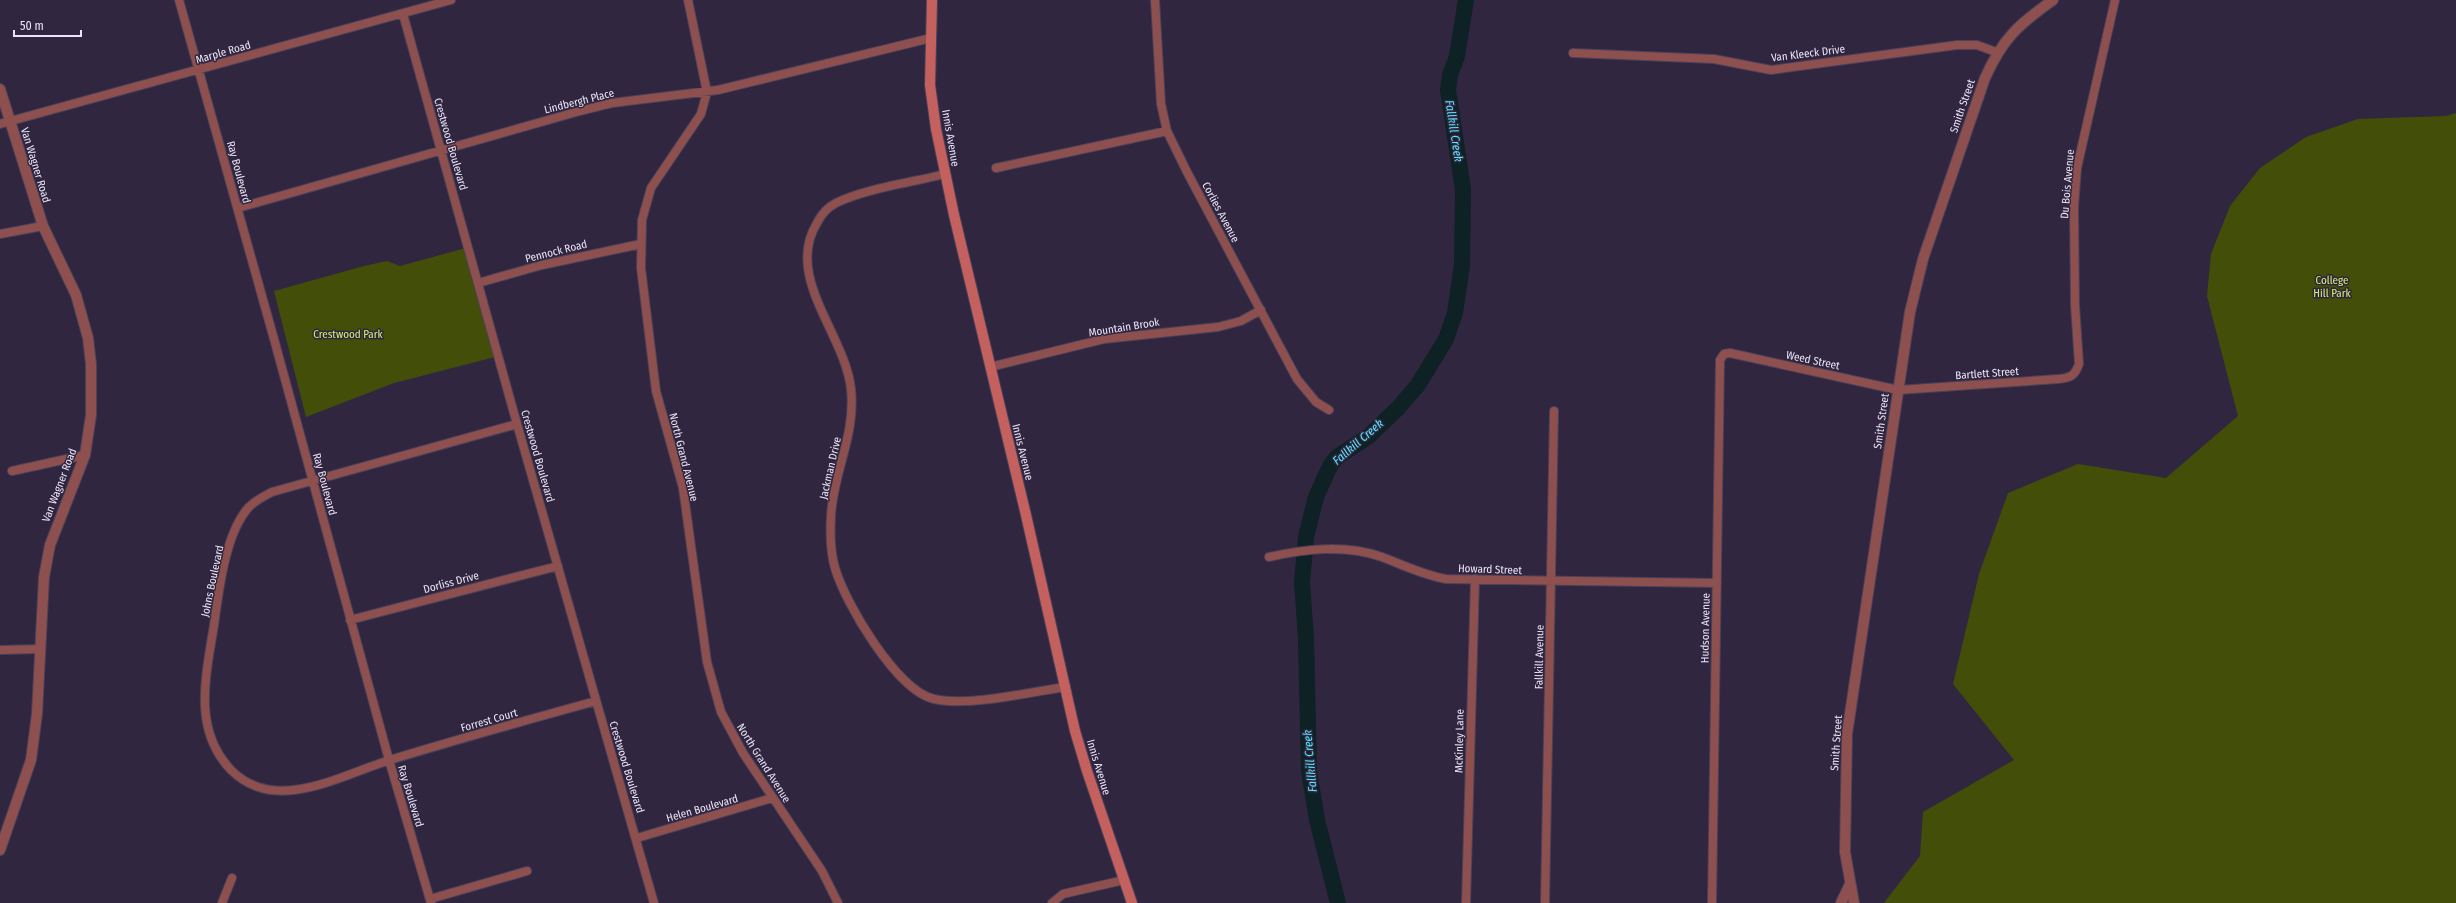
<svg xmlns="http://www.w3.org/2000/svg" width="2456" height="903" font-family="'Fira Sans Condensed',sans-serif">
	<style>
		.green { fill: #434f09 }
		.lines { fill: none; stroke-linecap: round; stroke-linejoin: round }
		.river { stroke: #0e2124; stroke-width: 16 }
		.minor-casing { stroke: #4b4159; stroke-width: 10 }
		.tertiary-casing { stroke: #4b4159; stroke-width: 12 }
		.secondary-casing { stroke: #4b4159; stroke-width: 12 }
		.minor { stroke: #8e504e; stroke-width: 8 }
		.tertiary { stroke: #8e504e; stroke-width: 10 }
		.secondary { stroke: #c4615f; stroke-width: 10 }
		.labels { text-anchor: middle; stroke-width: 3; stroke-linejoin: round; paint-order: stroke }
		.street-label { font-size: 11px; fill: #eae4f5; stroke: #312640 }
		.park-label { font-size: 11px; fill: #d5f170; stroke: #312640 }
		.water-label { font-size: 12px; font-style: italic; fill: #54e8fc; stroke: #312640 }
	</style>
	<rect width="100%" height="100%" fill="#312640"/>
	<path class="green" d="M2456 113V903H1884L1920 856 1923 812 2014 760 1953 684 1979 574 2008 493 2078 464 2166 478 2238 416 2207 296 2211 254 2230 206 2260 168 2306 137 2358 119 2446 116Z
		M466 248 495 357 394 383 306 417 274 291 364 266 387 261 400 266Z"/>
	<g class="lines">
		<path class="river" d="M1338 903 1317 820 1309 771 1306 639 1302 582 1306 537 1316 497 1330 466 1337 457 1369 436 1398 408 1418 385 1446 339 1455 313 1462 265 1463 189 1448 90 1450 75 1457 56 1466 0"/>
		<g class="minor-casing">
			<path id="minor" d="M179 0 274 339 389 760 431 903
				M688 0 707 92 701 114 651 188 642 220 641 268 656 391 683 488 707 662 721 712 743 753 822 871 838 903
				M1155 0 1161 104 1167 131 1187 172 1297 379 1316 402 1329 410
				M403 14 517 424 654 903
				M1573 53 1714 59 1771 70 1957 45H1977L1996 52
				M0 124 451 0
				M996 168 1167 131
				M945 174C914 182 863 189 836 203 828 207 821 215 817 223 784 277 845 334 851 389 856 436 833 472 831 516 830 533 830 551 835 568 845 603 897 691 934 699 970 707 1028 692 1066 687
				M238 208 580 111 612 103 718 90 931 38
				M0 234 43 226
				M478 283 542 265 641 244
				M990 367 1104 339 1218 327 1241 321 1261 310
				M517 424 272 492C264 496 256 500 249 507 225 533 219 590 214 625 206 676 192 729 231 770 248 787 270 793 294 790 327 786 358 770 390 760 458 739 527 720 596 701
				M12 471 85 455
				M1269 557C1305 549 1345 544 1382 557 1403 565 1423 575 1446 579L1717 583
				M350 620 558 566
				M0 650 40 649
				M637 838 772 798
				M430 899 527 871
				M222 903 232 878
				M1052 903 1063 894 1124 880
				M1466 903 1475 579
				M1545 903 1554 411
				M1712 903 1720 360 1724 354 1730 353 1898 390 2058 379C2070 378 2075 376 2079 364L2075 305 2074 207 2077 168 2115 0"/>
		</g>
		<g class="tertiary-casing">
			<path id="tertiary" d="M0 89 43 226 76 295 88 338 91 364V415L85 455 50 545 44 577 37 714 31 760 0 850
				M1841 903 1850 884
				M1854 903 1845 852 1847 734 1910 312 1923 259 1985 78C2003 38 2018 25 2053 0"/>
		</g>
		<g class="secondary-casing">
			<path id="secondary" d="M932 0 930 85 936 129 954 215 1026 515 1075 731 1087 771 1132 903"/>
		</g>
		<use href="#minor" class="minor"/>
		<use href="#tertiary" class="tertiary"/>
		<use href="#secondary" class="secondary"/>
	</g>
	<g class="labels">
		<g class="street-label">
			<text transform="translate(223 52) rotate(-16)" y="4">Marple Road</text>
			<text transform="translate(1808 53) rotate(-7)" y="4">Van Kleeck Drive</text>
			<text transform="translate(579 101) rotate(-14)" y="4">Lindbergh Place</text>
			<text transform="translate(1962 106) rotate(-71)" y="4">Smith Street</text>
			<text transform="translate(951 138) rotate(80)" y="4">Innis Avenue</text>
			<text transform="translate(451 144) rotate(74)" y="4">Crestwood Boulevard</text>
			<text transform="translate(36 165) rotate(73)" y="4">Van Wagner Road</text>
			<text transform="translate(239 172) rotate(75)" y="4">Ray Boulevard</text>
			<text transform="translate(2067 184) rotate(-85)" y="4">Du Bois Avenue</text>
			<text transform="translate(1221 212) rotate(62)" y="4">Corlies Avenue</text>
			<text transform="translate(556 251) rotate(-14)" y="4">Pennock Road</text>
			<text transform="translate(1124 327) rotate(-9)" y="4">Mountain Brook</text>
			<text transform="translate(1813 360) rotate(12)" y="4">Weed Street</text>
			<text transform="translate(1987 373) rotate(-4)" y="4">Bartlett Street</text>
			<text transform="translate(1881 421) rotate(-82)" y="4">Smith Street</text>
			<text transform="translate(1023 452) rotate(76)" y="4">Innis Avenue</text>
			<text transform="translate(538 456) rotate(74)" y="4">Crestwood Boulevard</text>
			<text transform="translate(684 457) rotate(76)" y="4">North Grand Avenue</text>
			<text transform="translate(830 468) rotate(-77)" y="4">Jackman Drive</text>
			<text transform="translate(325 484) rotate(75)" y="4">Ray Boulevard</text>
			<text transform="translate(59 485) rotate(-69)" y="4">Van Wagner Road</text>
			<text transform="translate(1490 569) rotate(2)" y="4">Howard Street</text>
			<text transform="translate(212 581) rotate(-78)" y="4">Johns Boulevard</text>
			<text transform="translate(451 582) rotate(-15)" y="4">Dorliss Drive</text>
			<text transform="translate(1705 628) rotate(-89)" y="4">Hudson Avenue</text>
			<text transform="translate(1539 657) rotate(-89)" y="4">Fallkill Avenue</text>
			<text transform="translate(489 720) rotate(-16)" y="4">Forrest Court</text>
			<text transform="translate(1459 741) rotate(-89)" y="4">McKinley Lane</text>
			<text transform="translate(1836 743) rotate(-86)" y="4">Smith Street</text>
			<text transform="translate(764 763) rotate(58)" y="4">North Grand Avenue</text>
			<text transform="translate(627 767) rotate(73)" y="4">Crestwood Boulevard</text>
			<text transform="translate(1099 767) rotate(73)" y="4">Innis Avenue</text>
			<text transform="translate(411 796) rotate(73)" y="4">Ray Boulevard</text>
			<text transform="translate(702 808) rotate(-16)" y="4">Helen Boulevard</text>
		</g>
		<g class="park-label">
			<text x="2332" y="284">College<tspan x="2332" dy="13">Hill Park</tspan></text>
			<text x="348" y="338">Crestwood Park</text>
		</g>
		<g class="water-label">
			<text transform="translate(1454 131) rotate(81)" y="4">Fallkill Creek</text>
			<text transform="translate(1358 442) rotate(-41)" y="4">Fallkill Creek</text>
			<text transform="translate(1310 761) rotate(-95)" y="4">Fallkill Creek</text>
		</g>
	</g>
	<path d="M14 30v6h67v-6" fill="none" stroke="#eae4f5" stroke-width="2"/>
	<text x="20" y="30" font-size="12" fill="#eae4f5" stroke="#312640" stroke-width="3" paint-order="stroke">50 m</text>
</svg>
